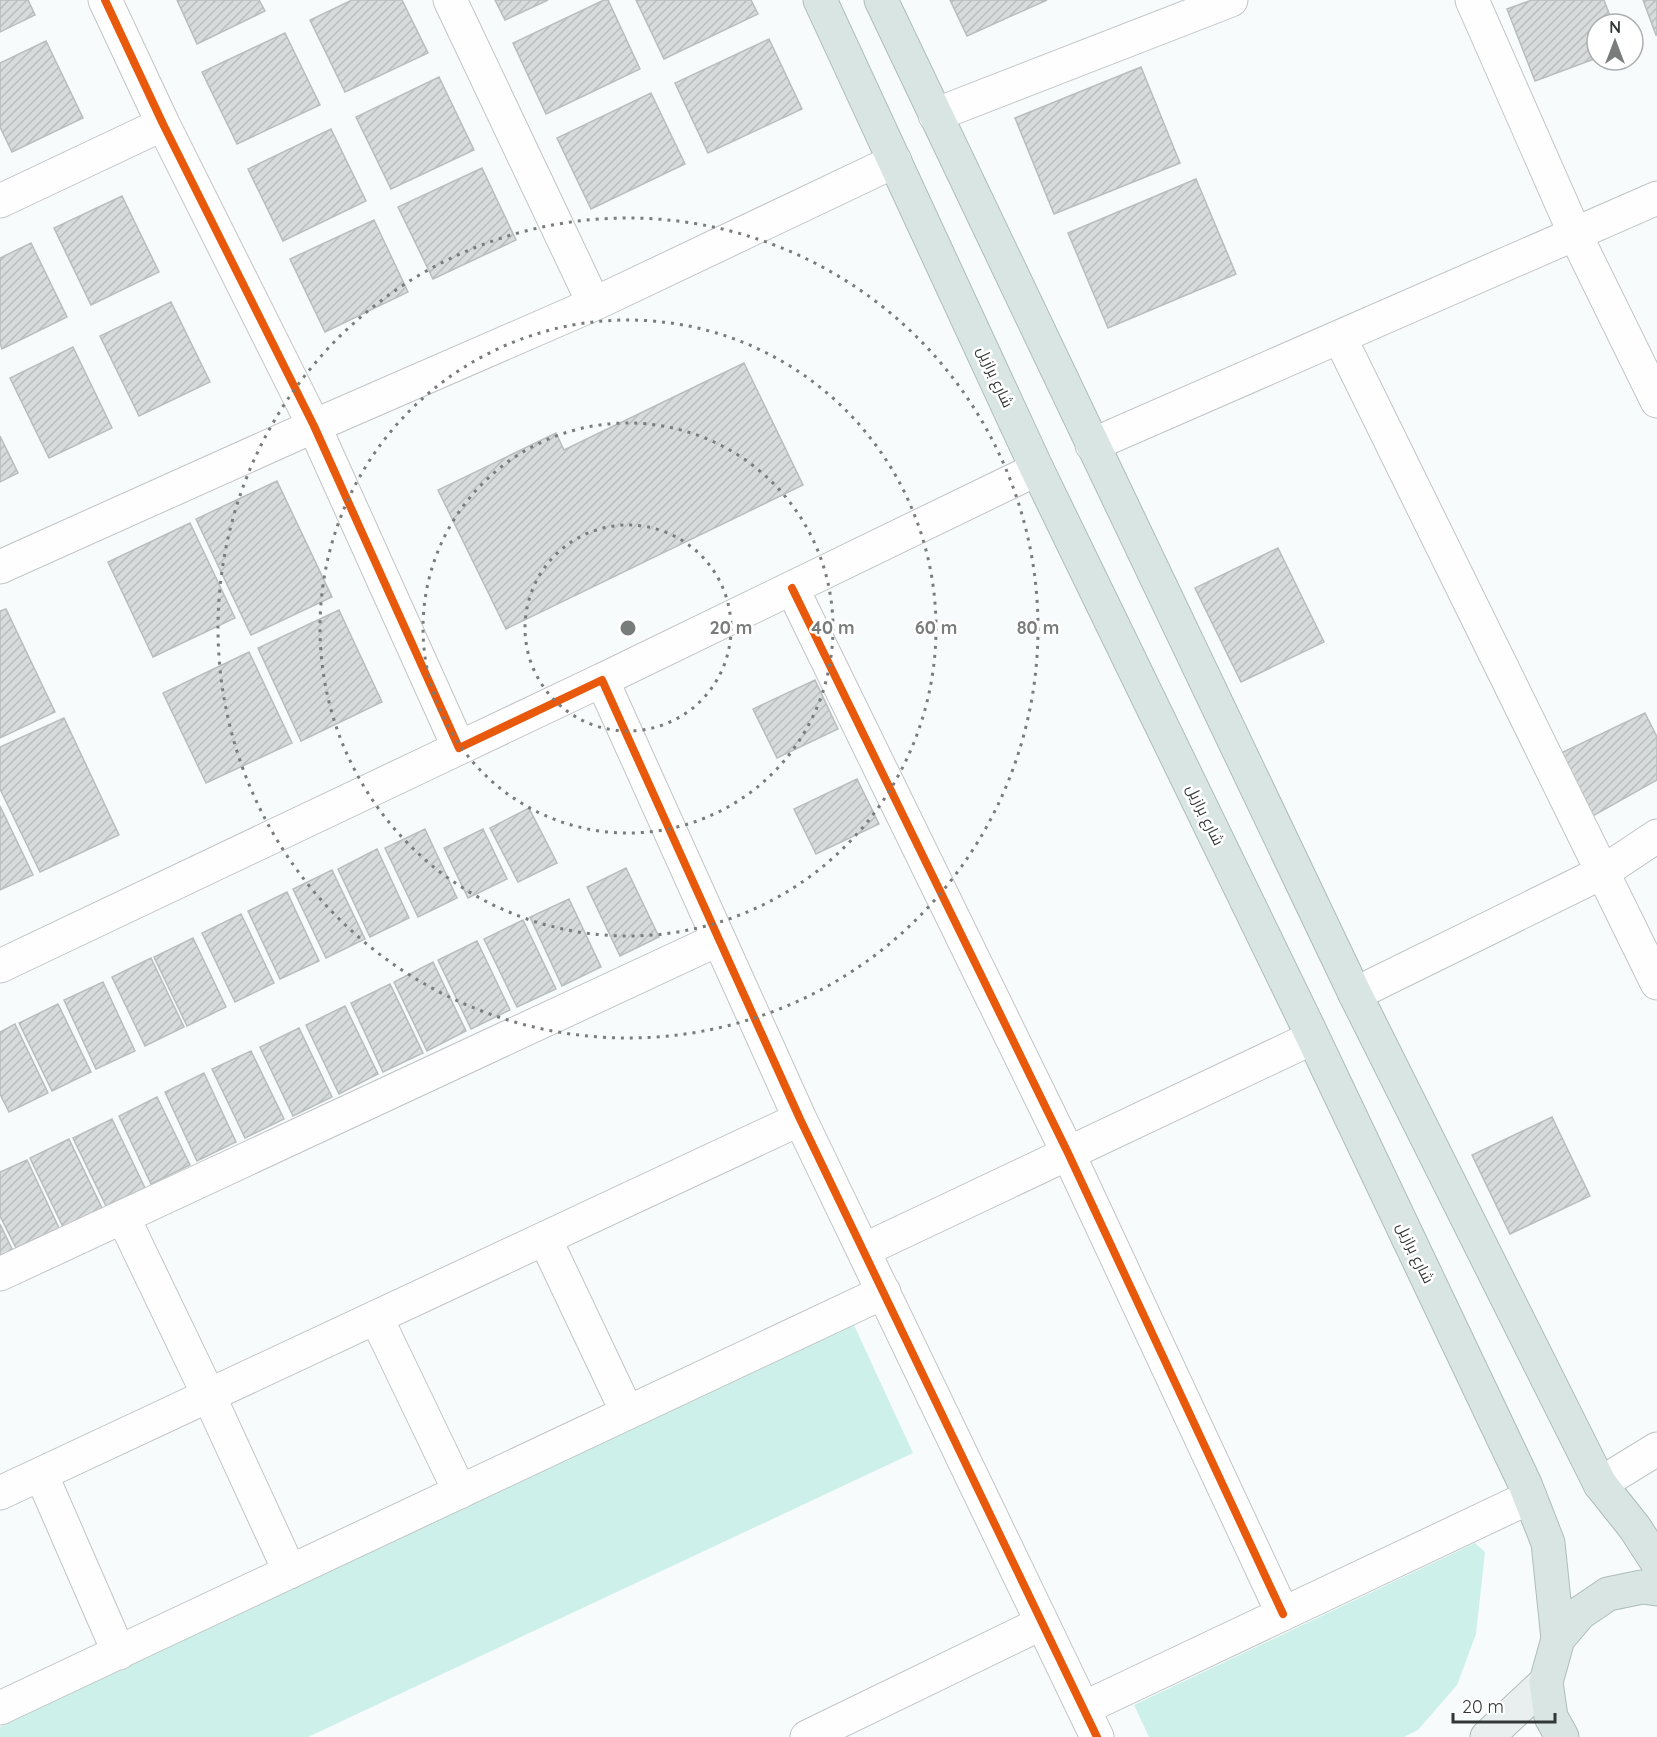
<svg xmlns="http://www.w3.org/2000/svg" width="1657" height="1737" font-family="Quicksand,Cairo,sans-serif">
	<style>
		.park { fill: #cdf1ea }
		.building { fill: url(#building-hatch); stroke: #babdbd; stroke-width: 1.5 }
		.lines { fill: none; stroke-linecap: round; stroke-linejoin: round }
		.minor-casing { stroke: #c2c5c5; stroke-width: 35 }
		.major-casing { stroke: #aebcba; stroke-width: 35 }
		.highway-casing { stroke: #aebcba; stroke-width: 35 }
		.minor { stroke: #fefefe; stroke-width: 33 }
		.major { stroke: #e8efee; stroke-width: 33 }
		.highway { stroke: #d9e5e3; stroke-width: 33 }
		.cycleway-casing { stroke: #fff; stroke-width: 11 }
		.cycleway { stroke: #e8590c; stroke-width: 8 }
		.ring { fill: none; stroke: #787c7b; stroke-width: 3; stroke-dasharray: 3 6 }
		.labels { text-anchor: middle; stroke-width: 5; stroke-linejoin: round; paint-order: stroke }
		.street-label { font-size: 15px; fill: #333736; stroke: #fff }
		.centre { fill: #787c7b; stroke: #fff; stroke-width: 3 }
		.ring-label { font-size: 18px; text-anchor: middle; font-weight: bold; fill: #787c7b; stroke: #fff; stroke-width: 5; stroke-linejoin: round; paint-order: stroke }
	</style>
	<defs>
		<pattern id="building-hatch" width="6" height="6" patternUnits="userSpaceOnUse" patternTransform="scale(1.5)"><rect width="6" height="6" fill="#d8dbdb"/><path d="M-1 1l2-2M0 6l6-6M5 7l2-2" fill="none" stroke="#babdbd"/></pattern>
	</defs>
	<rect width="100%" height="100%" fill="#f7fbfb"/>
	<path class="park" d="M853 1323 913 1453 308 1737H0V1727Z
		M1475 1543 1485 1552 1476 1634 1457 1685 1418 1730 1404 1737H1149L1134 1705Z"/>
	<path class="building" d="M0 0H28L35 15 0 32Z
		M177 0H259L265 11 197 44Z
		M352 0H402L428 53 345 92 310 20Z
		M495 0H548L505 20Z
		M604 0H608L640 69 546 114 513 43Z
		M636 0H751L758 14 664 59Z
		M950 0H1047L967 36Z
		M1532 0H1604L1613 24H1597V58L1535 81 1507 9Z
		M1643 0H1657V35H1656Z
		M285 33 320 105 237 144 202 72Z
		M769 39 802 109 708 153 675 83Z
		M46 41 83 118 12 152 0 127V63Z
		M1141 67 1180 163 1054 214 1015 118Z
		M439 77 474 150 391 189 356 117Z
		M651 93 685 164 591 209 557 138Z
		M331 129 366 201 283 241 248 169Z
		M482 168 516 240 433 279 398 207Z
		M1196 179 1236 274 1108 328 1068 233Z
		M122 196 159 272 91 305 54 228Z
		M374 220 408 292 325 332 290 259Z
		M31 243 67 317 2 349 0 343V258Z
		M171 302 210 382 139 416 100 336Z
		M73 347 112 428 49 458 10 378Z
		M744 363 803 485 506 629 438 490 556 433 564 450Z
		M0 436 18 473 0 482Z
		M277 481 332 597 251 635 196 519Z
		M190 523 235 618 153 657 108 562Z
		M1278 548 1324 642 1241 682 1195 588Z
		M6 609 55 712 0 738V611Z
		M339 610 382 702 301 741 258 648Z
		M249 652 292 743 206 783 163 693Z
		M815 680 838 729 777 758 753 709Z
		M1645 713 1657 737V780L1591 817 1561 753Z
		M64 718 119 835 40 872 0 789V747Z
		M857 779 879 824 816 854 794 809Z
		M0 806 33 875 0 890Z
		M529 808 557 863 518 882 490 828Z
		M425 829 457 898 418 917 385 848Z
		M483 829 507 879 468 898 444 848Z
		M377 849 409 918 370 937 338 869Z
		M626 868 659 937 620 956 587 887Z
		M332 870 365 939 326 958 293 889Z
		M287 892 319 961 280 979 248 911Z
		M569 899 601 967 562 986 530 917Z
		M241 914 274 983 235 1002 202 933Z
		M523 920 556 989 517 1007 484 939Z
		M193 938 226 1007 187 1026 154 957Z
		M477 941 510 1010 471 1029 438 960Z
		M151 958 184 1027 145 1046 112 977Z
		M433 962 466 1031 427 1051 394 982Z
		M103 982 135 1051 96 1069 64 1000Z
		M390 984 423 1053 383 1072 351 1003Z
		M58 1004 91 1072 52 1091 19 1023Z
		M345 1006 378 1074 339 1094 306 1025Z
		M15 1024 48 1093 9 1112 0 1094V1032Z
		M299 1028 332 1097 293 1116 260 1047Z
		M251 1051 284 1119 245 1138 212 1069Z
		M204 1073 236 1142 197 1161 165 1092Z
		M157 1097 190 1165 151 1184 119 1116Z
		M1552 1117 1590 1196 1510 1234 1472 1155Z
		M112 1119 145 1188 106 1206 73 1138Z
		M69 1139 102 1208 63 1227 30 1158Z
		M27 1160 59 1228 16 1248 0 1216V1172Z
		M0 1224 13 1251 0 1257Z"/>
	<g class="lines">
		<g class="minor-casing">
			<path id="minor" d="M105 0 163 124 314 426 459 748 602 680 800 1119 1097 1737
				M450 0 594 304
				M1472 0 1575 234 1657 401
				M935 115 1231 0
				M0 201 163 124
				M1340 338 1657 983
				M1092 445 1657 198
				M0 567 314 426 594 304 895 161
				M792 588 1068 1153 1283 1614
				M602 680 1037 469
				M0 966 459 748
				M1355 994 1603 872 1657 836
				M123 1217 209 1396 290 1572
				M545 1239 627 1412
				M864 1250 1312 1038
				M0 1274 719 939
				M376 1317 460 1492
				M41 1474 119 1653
				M1600 1484 1657 1449
				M0 1493 800 1119
				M0 1708 884 1292
				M1084 1708 1530 1497
				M807 1737 1042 1623"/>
		</g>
		<g class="major-casing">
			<path id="major" d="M1487 1737 1546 1682"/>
		</g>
		<g class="highway-casing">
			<path id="highway" d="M820 0 1037 469 1308 1027 1525 1484 1548 1543 1558 1639
				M881 0 1355 994 1600 1484 1635 1528 1657 1562
				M1562 1737 1551 1717 1546 1682 1558 1639 1580 1613 1608 1594 1642 1587 1657 1589"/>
		</g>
		<use href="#minor" class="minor"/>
		<use href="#major" class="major"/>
		<use href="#highway" class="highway"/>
		<g class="cycleway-casing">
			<path id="cycleway" d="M105 0 163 124 314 426 459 748 602 680 800 1119 1097 1737
				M792 588 1068 1153 1283 1614"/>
		</g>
		<use href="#cycleway" class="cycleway"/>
	</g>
	<g class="ring">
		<circle cx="628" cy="628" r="103"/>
		<circle cx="628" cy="628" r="205"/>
		<circle cx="628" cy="628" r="308"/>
		<circle cx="628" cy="628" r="410"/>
	</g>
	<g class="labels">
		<g class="street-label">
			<text transform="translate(995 377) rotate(65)" y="5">شارع برازيل</text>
			<text transform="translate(1205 815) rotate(64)" y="5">شارع برازيل</text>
			<text transform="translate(1415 1253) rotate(64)" y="5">شارع برازيل</text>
		</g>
	</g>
	<circle cx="628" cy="628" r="9" class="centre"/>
	<g class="ring-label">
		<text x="731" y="634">20 m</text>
		<text x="833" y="634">40 m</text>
		<text x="936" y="634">60 m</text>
		<text x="1038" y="634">80 m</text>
	</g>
	<g transform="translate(1615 42)"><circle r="28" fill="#ffffff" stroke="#adafaf" stroke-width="1.5"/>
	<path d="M0-4.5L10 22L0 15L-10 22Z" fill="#787c7b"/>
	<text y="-9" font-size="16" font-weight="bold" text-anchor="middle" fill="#333736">N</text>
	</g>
	<path d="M1453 1713v9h102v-9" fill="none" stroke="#333736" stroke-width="3"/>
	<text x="1462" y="1713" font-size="18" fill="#333736" stroke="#ffffff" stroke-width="4.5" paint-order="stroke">20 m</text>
</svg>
